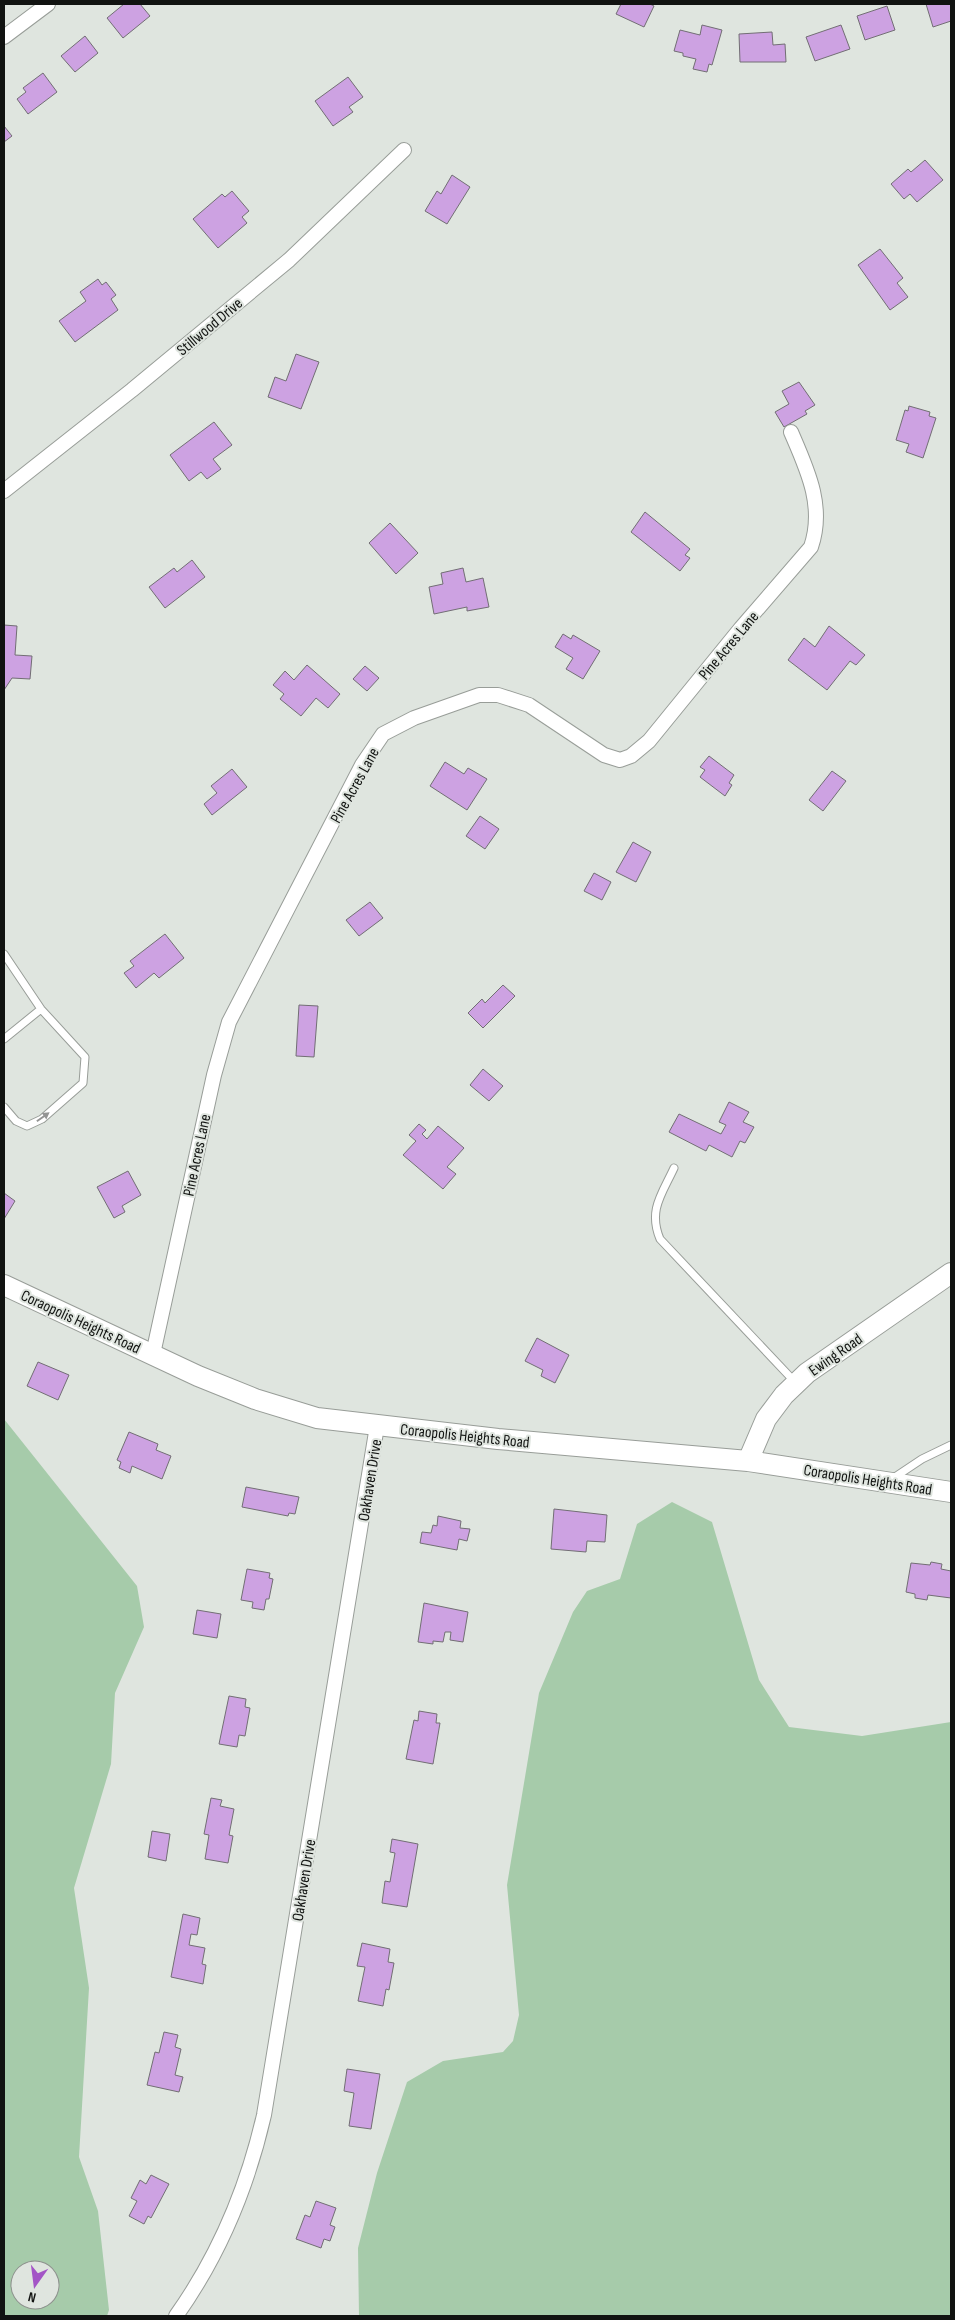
<svg xmlns="http://www.w3.org/2000/svg" width="955" height="2320" font-family="'Sofia Sans Condensed',sans-serif">
	<style>
		.green { fill: #a6cbaa; fill-rule: evenodd }
		.building { fill: #cda2e2; stroke: #726e74 }
		.lines { fill: none; stroke-linecap: round; stroke-linejoin: round }
		.lane-casing { stroke: #989d98; stroke-width: 9 }
		.street-casing { stroke: #989d98; stroke-width: 16 }
		.secondary-casing { stroke: #989d98; stroke-width: 22 }
		.lane { stroke: #fff; stroke-width: 7 }
		.street { stroke: #fff; stroke-width: 14 }
		.secondary { stroke: #fff; stroke-width: 20 }
		.oneway { fill: #949594 }
		.labels { text-anchor: middle; stroke-width: 4; stroke-linejoin: round; paint-order: stroke }
		.street-label { font-size: 16px; fill: #111311; stroke: #dfe5df }
	</style>
	<rect width="100%" height="100%" fill="#dfe5df"/>
	<path class="green" d="M4 1419 137 1586 144 1627 115 1693 111 1764 74 1888 89 1988 79 2157 98 2211 109 2310 107 2316H4ZM20 2270H50V2300H20Z
		M672 1502 712 1522 759 1680 789 1727 862 1736 951 1722V2316H359L358 2248 377 2173 407 2082 443 2061 503 2052 513 2041 519 2015 507 1885 539 1693 573 1612 587 1591 620 1579 637 1524Z"/>
	<path class="building" d="M124 4H140L150 16 123 38 107 18Z
		M621 4H650L654 6 644 27 616 14Z
		M926 4H951V21L933 27Z
		M887 6 895 30 865 40 857 16Z
		M702 25 722 30 712 65 709 64 707 72 693 69 696 59 683 56V53L674 51 680 30 700 35Z
		M841 25 850 49 815 61 806 37Z
		M772 32 773 45 785 44 786 62H740L739 34Z
		M85 36 98 53 75 72 61 56Z
		M43 73 57 92 28 114 17 99 26 92 23 88Z
		M348 77 363 97 349 107 353 112 333 126 315 101Z
		M4 126 12 136 4 142Z
		M925 160 943 180 917 202 910 194 904 199 891 184 908 169 911 172Z
		M452 175 470 187 447 224 425 211 437 191 441 194Z
		M232 191 249 211 242 217 247 223 218 248 193 219 222 194 225 197Z
		M880 249 903 278 897 283 908 297 890 310 858 265Z
		M98 279 102 285 106 282 116 295 111 299 118 310 75 342 59 321 86 301 80 292Z
		M296 354 319 362 301 409 268 397 275 377 286 381Z
		M799 382 815 405 805 411 807 414 784 427 775 412 789 404 782 391Z
		M909 406 930 412 929 416 936 418 923 458 906 452 909 444 896 440 905 410 908 411Z
		M214 422 232 445 213 459 221 469 207 479 201 472 189 481 170 455Z
		M645 512 690 549 685 555 690 558 680 571 631 532Z
		M390 523 418 553 396 574 369 543Z
		M192 560 205 577 165 608 149 587 174 568 177 572Z
		M463 568 466 582 483 578 489 607 467 611V607L434 614 429 587 443 584 441 573Z
		M4 625 17 626 15 655 32 656 30 679 12 678 4 690Z
		M829 626 865 655 856 665 850 661 827 690 788 660 804 638 815 647Z
		M563 634 571 639 573 635 600 651 583 679 566 669 573 658 555 647Z
		M307 665 340 694 328 708 316 698 301 716 280 699 284 694 273 685 285 671 294 680Z
		M365 666 379 678 367 691 353 679Z
		M709 756 734 775 729 783 732 785 725 796 700 777 705 770 700 767Z
		M445 762 464 774 468 768 487 779 467 810 430 786Z
		M232 769 247 787 212 815 204 804 217 793 211 786Z
		M832 771 846 781 823 811 809 800Z
		M480 816 499 829 485 849 466 836Z
		M633 842 651 852 636 882 616 872Z
		M594 873 611 882 602 900 584 891Z
		M370 902 383 918 359 936 346 920Z
		M165 934 184 958 159 978 154 973 136 988 124 973 134 966 130 961Z
		M503 985 515 996 483 1028 468 1013 482 999 485 1003Z
		M299 1005 318 1006 314 1057 296 1056Z
		M483 1069 503 1086 489 1101 470 1085Z
		M729 1102 749 1112 743 1122 754 1127 745 1143 740 1141 732 1157 709 1145 706 1151 669 1132 679 1114 721 1134 726 1125 719 1122Z
		M419 1124 426 1130 422 1134 427 1139 438 1126 464 1148 447 1167 456 1174 443 1189 403 1155 416 1141 409 1135Z
		M128 1171 141 1195 122 1206 125 1212 114 1218 97 1187Z
		M4 1193 15 1201 4 1219Z
		M537 1338 569 1355 555 1383 541 1376 543 1370 525 1361Z
		M38 1362 69 1375 58 1400 27 1386Z
		M129 1432 158 1444 156 1450 171 1456 162 1479 132 1466 130 1473 119 1468 121 1462 117 1460Z
		M246 1487 299 1497 295 1514 289 1513 288 1516 242 1507Z
		M554 1509 607 1515 605 1542 587 1541 586 1552 551 1549Z
		M438 1516 461 1521 460 1528 470 1529 467 1541 459 1539 457 1550 420 1543 422 1532 431 1533 433 1525 437 1526Z
		M931 1562 942 1564 941 1569 951 1571V1598L928 1595 927 1600 915 1598V1594L906 1592 911 1563 930 1565Z
		M247 1569 270 1573 269 1578 273 1579 269 1599H266L264 1610 252 1608 253 1602 241 1600Z
		M424 1603 468 1612 463 1642 450 1640 451 1632H445L443 1642 433 1641V1644L418 1642Z
		M197 1610 221 1614 217 1638 193 1634Z
		M229 1696 246 1699 245 1707 250 1708 245 1736 239 1735 237 1747 219 1744Z
		M419 1711 437 1714 436 1723H440L433 1764 406 1759 414 1720 418 1721Z
		M211 1798 222 1800 220 1806 234 1809 229 1835 233 1836 228 1863 205 1859 209 1835 204 1834Z
		M152 1831 170 1834 166 1861 148 1857Z
		M392 1839 418 1844 407 1907 382 1903 385 1881 390 1882 395 1853 390 1852Z
		M183 1914 200 1918 197 1935 191 1934 189 1945 205 1948 202 1964 206 1965 203 1984 171 1977Z
		M362 1943 390 1949 388 1962 394 1963 389 1990 386 1989 383 2006 358 2001 365 1967 357 1966Z
		M164 2032 178 2035 175 2047 181 2049 175 2075 183 2077 179 2092 147 2085 155 2052 159 2053Z
		M347 2069 380 2074 371 2129 349 2126 354 2093 344 2091Z
		M151 2175 169 2184 151 2218 148 2216 144 2224 129 2216 137 2201 131 2198 140 2180 146 2184Z
		M316 2201 336 2208 330 2225 335 2227 330 2241 324 2239 321 2248 296 2239 305 2215 310 2217Z"/>
	<g class="lines">
		<g class="lane-casing">
			<path id="lane" d="M4 954 41 1009 85 1057 83 1083 42 1119 27 1126 16 1121 4 1107
				M4 1039 41 1009
				M674 1168C662 1194 648 1210 660 1239L794 1381
				M892 1479 922 1459 951 1445"/>
		</g>
		<g class="street-casing">
			<path id="street" d="M4 37 48 4
				M4 491 132 390 289 260 404 150
				M153 1354 214 1075 229 1022 362 765 383 734 414 718 479 695H498L529 705 604 755 620 760 631 756 649 741 741 628 811 547C825 506 807 469 791 432
				M176 2316C220 2254 247 2189 264 2115L377 1426"/>
		</g>
		<g class="secondary-casing">
			<path id="secondary" d="M4 1285 198 1376 255 1399 317 1418 498 1439 748 1461 951 1492
				M748 1461 766 1419 784 1395 807 1373 951 1273"/>
		</g>
		<use href="#lane" class="lane"/>
		<use href="#street" class="street"/>
		<use href="#secondary" class="secondary"/>
	</g>
	<defs><path id="oneway-solid" d="M-6-.8H1V-3.2L6.5 0L1 3.2V.8H-6Z" transform="scale(1.25)"/></defs>
	<use class="oneway" href="#oneway-solid" transform="translate(43 1117) rotate(-35)"/>
	<g class="labels">
		<g class="street-label">
			<text transform="translate(209 326) rotate(-40)" y="6">Stillwood Drive</text>
			<text transform="translate(728 645) rotate(-50)" y="6">Pine Acres Lane</text>
			<text transform="translate(354 785) rotate(-61)" y="6">Pine Acres Lane</text>
			<text transform="translate(196 1155) rotate(-78)" y="6">Pine Acres Lane</text>
			<text transform="translate(81 1321) rotate(25)" y="6">Coraopolis Heights Road</text>
			<text transform="translate(835 1354) rotate(-35)" y="6">Ewing Road</text>
			<text transform="translate(465 1435) rotate(6)" y="6">Coraopolis Heights Road</text>
			<text transform="translate(868 1479) rotate(9)" y="6">Coraopolis Heights Road</text>
			<text transform="translate(369 1480) rotate(-81)" y="6">Oakhaven Drive</text>
			<text transform="translate(303 1880) rotate(-81)" y="6">Oakhaven Drive</text>
		</g>
	</g>
	<rect width="955" height="2320" fill="none" stroke="#111311" stroke-width="10"/>
	<g transform="translate(35 2285) rotate(194)"><circle r="24" fill="#dfe5df" stroke="#8d918d"/>
	<path d="M0-4L9 19L0 12L-9 19Z" fill="#a355c6"/>
	<text y="-8" font-size="14" font-weight="bold" text-anchor="middle" fill="#111311">N</text>
	</g>
</svg>
